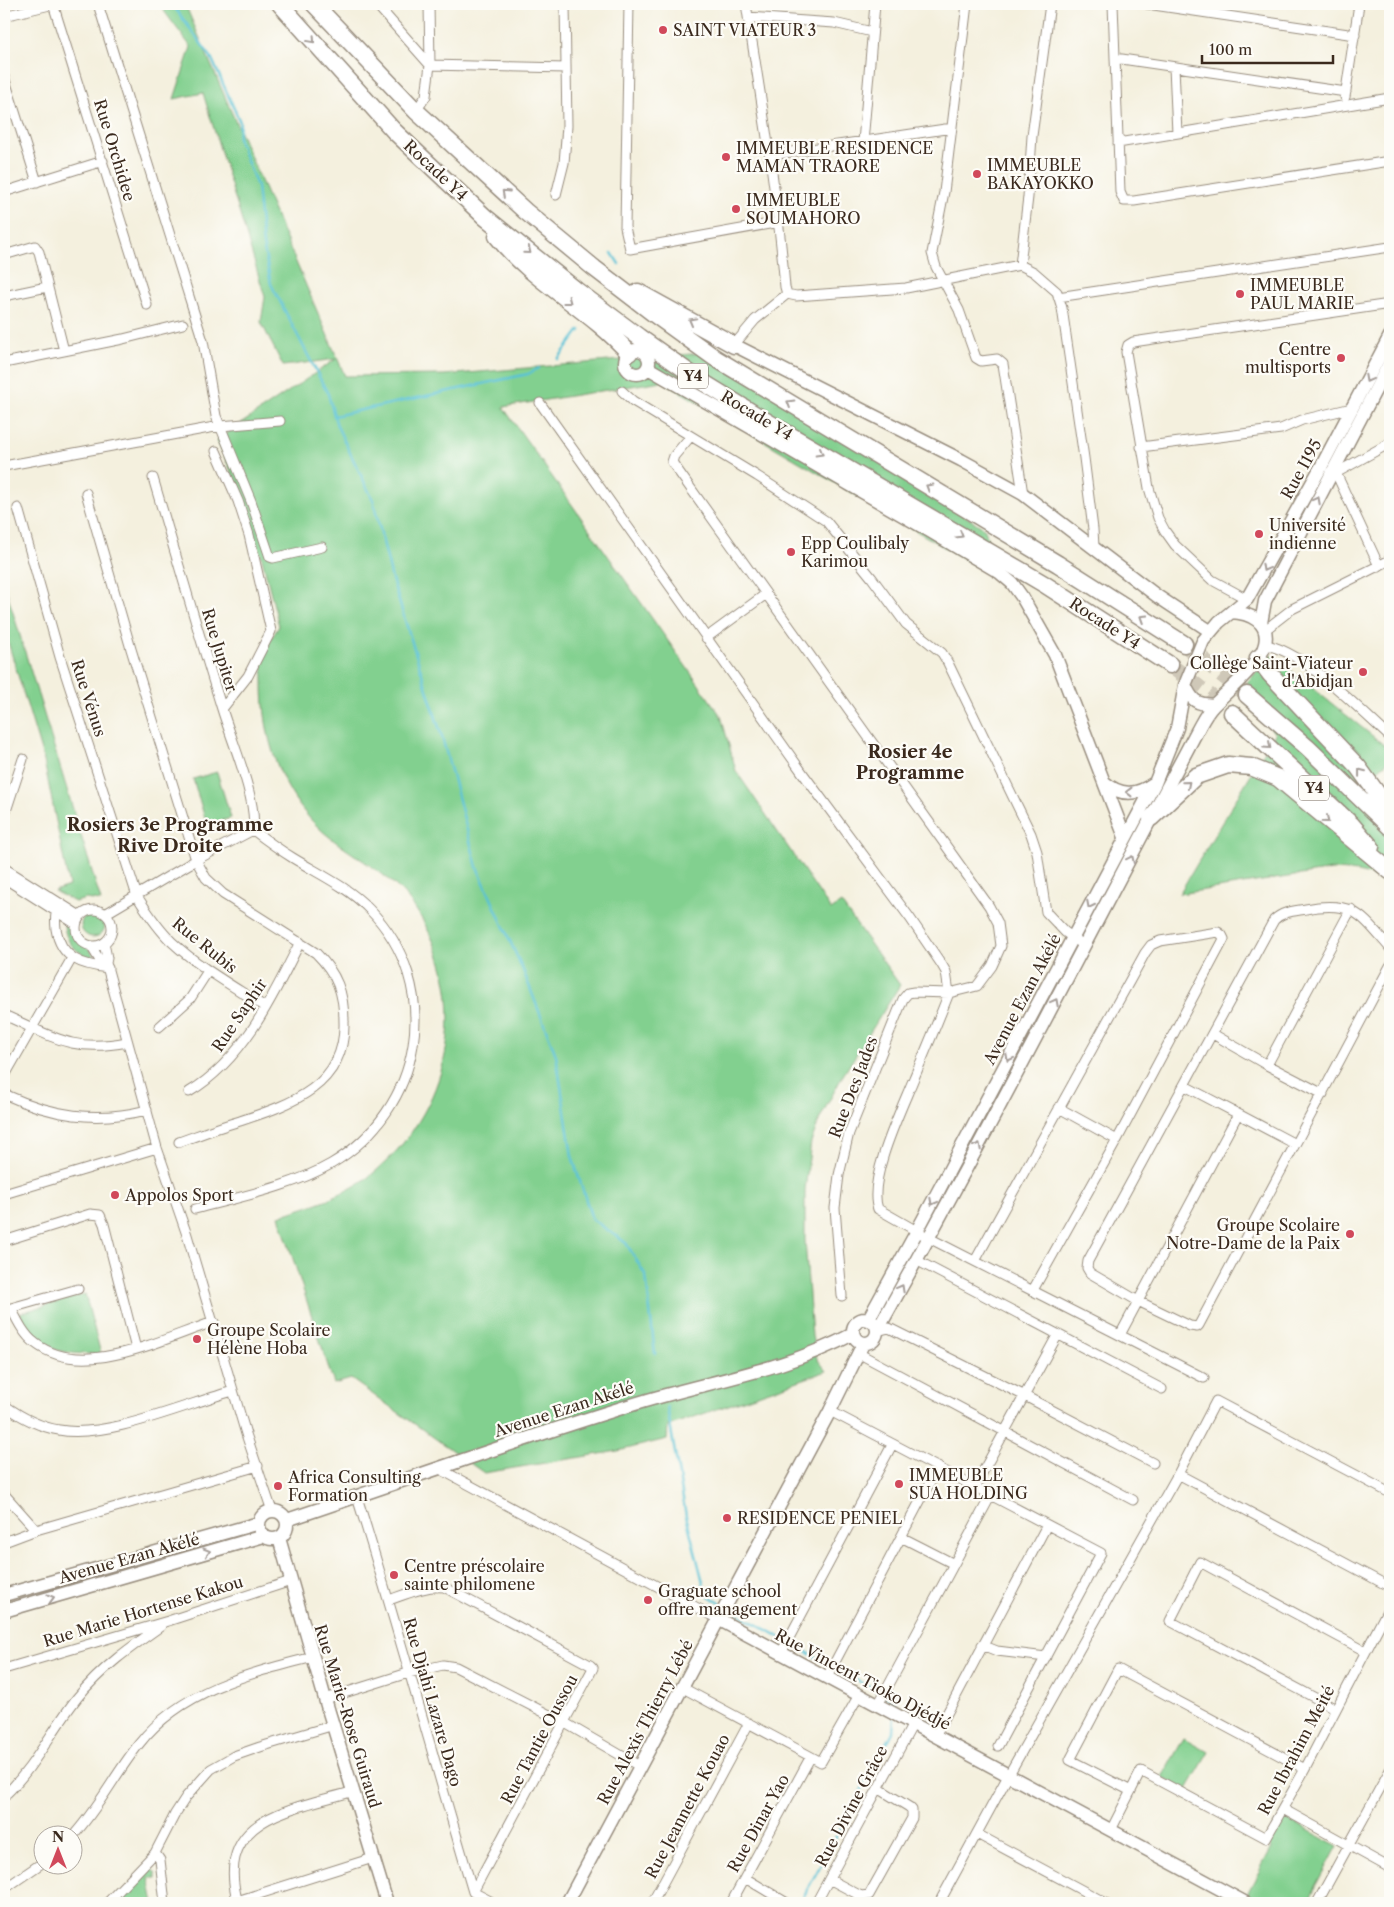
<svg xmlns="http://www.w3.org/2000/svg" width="1394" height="1907" font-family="'Libre Caslon Text',serif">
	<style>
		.green { fill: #82d08f; stroke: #5e7d56 }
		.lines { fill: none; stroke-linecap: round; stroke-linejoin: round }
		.stream { stroke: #59c2d6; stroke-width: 2.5 }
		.highway-tunnel { stroke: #cfc8b8; stroke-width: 16; stroke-dasharray: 16 8; stroke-linecap: butt }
		.street-casing { stroke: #988d7e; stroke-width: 11 }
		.secondary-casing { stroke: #988d7e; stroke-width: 15 }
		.highway-casing { stroke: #988d7e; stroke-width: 19 }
		.street { stroke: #fff; stroke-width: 9 }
		.secondary { stroke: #fff; stroke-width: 12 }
		.highway { stroke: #fff; stroke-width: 16 }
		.oneway { stroke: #a79f9a }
		.poi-dot { fill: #d1495b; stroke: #fdfcf7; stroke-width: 2 }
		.labels { text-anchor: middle; stroke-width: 4.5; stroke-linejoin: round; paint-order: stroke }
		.shield { fill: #fdfcf7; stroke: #75695f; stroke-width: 1 }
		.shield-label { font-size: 15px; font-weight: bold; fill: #3b2a1e }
		.poi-label { font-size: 16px; fill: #3b2a1e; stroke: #fdfcf7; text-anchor: start }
		.street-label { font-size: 16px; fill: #3b2a1e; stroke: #fdfcf7 }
		.neighbourhood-label { font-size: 18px; font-weight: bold; fill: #3b2a1e; stroke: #fdfcf7 }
	</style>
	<rect width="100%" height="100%" fill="#fdfcf7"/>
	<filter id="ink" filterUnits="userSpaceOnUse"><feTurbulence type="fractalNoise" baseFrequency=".02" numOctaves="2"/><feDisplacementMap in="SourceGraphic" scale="10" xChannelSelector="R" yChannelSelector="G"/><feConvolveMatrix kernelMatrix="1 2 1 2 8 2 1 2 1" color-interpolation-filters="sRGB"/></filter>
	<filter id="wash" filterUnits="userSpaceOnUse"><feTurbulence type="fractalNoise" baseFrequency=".0096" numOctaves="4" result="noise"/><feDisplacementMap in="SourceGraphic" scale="20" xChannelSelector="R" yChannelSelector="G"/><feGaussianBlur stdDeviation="1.12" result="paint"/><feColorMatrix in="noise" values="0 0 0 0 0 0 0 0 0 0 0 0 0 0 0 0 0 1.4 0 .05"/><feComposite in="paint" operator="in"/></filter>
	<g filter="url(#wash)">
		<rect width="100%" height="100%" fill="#f4f0de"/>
		<path class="green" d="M157 4H185L345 376 444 375 715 352 985 529 998 579 662 381 503 407 721 716 736 771 831 910 841 903 900 985 842 1077 820 1118 811 1142 805 1190V1240L812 1336 817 1359 827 1371 668 1426 667 1439 618 1451 484 1473 351 1379 334 1384 279 1216C313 1205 350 1194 377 1170 454 1103 473 994 415 908 390 871 352 858 320 829 279 790 263 738 263 682 263 674 262 664 263 656 265 646 274 635 279 626L263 562 243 498 217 440 336 359 283 366 261 322 265 297 203 93 174 99 191 47 161 7Z
			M4 583 101 901 86 899 75 902 54 891 69 886 44 761 4 629Z
			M1271 655 1390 750V760L1362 783 1390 807V887C1372 872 1355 871 1332 870L1179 894 1275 734 1242 688Z
			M217 772 231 818 207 825 193 779Z
			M81 925a12 12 0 1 1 24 0a12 12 0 1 1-24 0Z
			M68 922C74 926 73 931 77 937 83 945 91 948 94 957L90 962 86 961 84 955C72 948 66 940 64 926Z
			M85 1294 101 1354C62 1354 38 1353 20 1313Z
			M1184 1738 1209 1752 1186 1791 1162 1777Z
			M1283 1817 1338 1846 1307 1903H1265L1247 1894 1272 1847 1269 1844Z
			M147 1870H152L156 1873V1878H149L154 1903H124L120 1899Z"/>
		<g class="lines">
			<path class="stream" d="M172 4 211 57 240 122 238 138 257 186 263 244 271 284 328 394 337 426 373 500 392 579 442 737 477 867 523 970 556 1055 572 1156 592 1219 626 1243 646 1276 655 1354
				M612 253 619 264
				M558 359 580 330
				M334 416 528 374 539 368
				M667 1407 686 1516 706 1594 723 1605
				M730 1609 830 1665
				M835 1667 895 1702 894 1710
				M800 1903 893 1732 894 1718"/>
		</g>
	</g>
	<g filter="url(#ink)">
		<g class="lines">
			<path class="highway-tunnel" d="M1184 644 1247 695
				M1170 665 1232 713"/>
			<g class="street-casing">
				<path id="street" d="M53 4 147 305
					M98 4 197 322 203 341 216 416 251 501 270 557 273 558 322 547
					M376 4 430 65 566 68
					M629 4 625 227 630 249 780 222
					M746 4C761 98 777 192 785 287L787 294 796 296 906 288 1020 265 1034 272 1057 292 1062 308 1084 458 1093 529 1094 547
					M967 4 944 192 932 253 936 267 959 310 976 358 981 361 997 359 1003 364 1023 494
					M1113 4 1120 192 1124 201H1134L1390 161
					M1147 4 1355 35
					M4 16 54 4
					M748 17 834 23 872 32
					M1115 58 1346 92
					M1174 67 1177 133
					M4 77 37 182
					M1345 97 1359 4
					M416 111 426 96 430 65 429 4
					M863 142 875 4
					M1118 143 1390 98
					M771 155 952 128
					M4 192 103 161
					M556 195 564 163 567 126 565 4
					M4 255 35 246 39 252 64 351
					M1020 265 1028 197 1032 136 1050 4
					M4 296 47 287
					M1058 297 1390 247
					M734 345 755 320 787 294
					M4 363 123 339 183 324
					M622 391 633 401 757 476 826 521 872 578 906 624 942 653 948 663 1031 834 1037 852 1046 912 1065 932 1085 946
					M540 403 804 775 910 918 942 965 946 972 949 993C938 1021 926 1050 914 1078 902 1108 867 1179 878 1209L929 1238 1204 1378
					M690 437 674 456 672 462 674 465 989 906 998 923 1001 946 992 966 977 986 949 993 914 992 908 993 903 999 849 1133 839 1175 835 1208 842 1296
					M1141 447 1281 429 1302 420 1352 408
					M216 451 238 501 249 535 271 631 248 676 222 709
					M4 466 220 426 280 421
					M1330 472 1336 473 1390 443
					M1336 473 1379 566
					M153 478C176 555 198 632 222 709 231 739 258 801 253 830
					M86 493 131 649 196 860 206 878 223 894 316 953C337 974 344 993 344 1022 346 1086 291 1104 240 1121 219 1127 199 1135 179 1142
					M18 508 60 657 137 896C147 912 158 929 172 942 200 968 233 986 265 1007
					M1247 599 1212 580 1175 545 1165 531 1158 518 1149 488 1126 352 1128 345 1133 342 1390 304
					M1265 630 1292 609 1390 560
					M706 638 766 594
					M1265 645C1303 650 1361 711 1390 737
					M4 817 23 759
					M4 868 80 916
					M4 878 76 924
					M60 903C55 912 55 919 56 929 61 959 82 965 108 968
					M76 928a18 18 0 1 1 36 0a18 18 0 1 1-36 0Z
					M105 914 196 860 253 830
					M104 943 107 958 106 963 157 1148 187 1235 246 1434 272 1511
					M91 946 99 959 106 963
					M1390 948C1361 915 1354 900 1306 909 1295 911 1283 911 1274 920L1088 1261 1087 1268 1090 1273 1138 1301 1190 1326 1197 1327 1199 1325 1390 966
					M4 1015C52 1036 71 1053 127 1042
					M159 1027 190 999 208 971
					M1213 1034 1267 1065 1323 1094
					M1267 1065 1351 909
					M4 1077 72 958
					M1185 1086 1295 1144
					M189 1092C243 1060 273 997 300 942
					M4 1094C52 1116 95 1123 147 1110
					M1059 1108 1117 1140
					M4 1194 157 1148
					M195 1209C239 1197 291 1187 331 1164 423 1110 445 986 369 909 348 887 319 874 293 858 280 850 266 840 253 830
					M4 1241 90 1214 100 1215 104 1224 136 1349
					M916 1260 1162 1389
					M975 1261 1145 953 1151 945 1160 941 1218 932 1222 935 1224 939 1117 1140 1033 1290
					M11 1308C17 1320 24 1335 35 1343 83 1381 163 1338 214 1322
					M4 1310 78 1289
					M877 1331 889 1328 1023 1395 1153 1463
					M1120 1335 1238 1114
					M858 1353 1133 1500
					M4 1405C21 1417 39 1427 59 1430 107 1439 186 1404 233 1391
					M830 1411 1101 1553 998 1746
					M438 1468 718 1619
					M1178 1474 1390 1587
					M975 1486 1058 1334
					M4 1494 36 1530
					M357 1497C398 1628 434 1761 473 1892L494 1903
					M901 1537 954 1564
					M4 1542 36 1530 258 1466
					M389 1600C406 1594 426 1585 444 1587L590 1665 593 1668 473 1892
					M982 1645 997 1651 1046 1657
					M781 1653 892 1445
					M4 1669 168 1621 291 1581
					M827 1677 938 1467
					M683 1688 821 1762 859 1695
					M325 1699 408 1673 443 1665 456 1667 565 1723 641 1767
					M878 1705 991 1495
					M1336 1709 1170 1621 1200 1562 1365 1651
					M935 1736 1047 1525
					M1131 1791 1070 1760 1118 1669 1305 1769
					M4 1796C35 1767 51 1731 77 1698 101 1668 131 1647 161 1626
					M1283 1809 1390 1868
					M1111 1830 1141 1771 1266 1838 1305 1769 1390 1605
					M977 1834 1106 1903
					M72 1837C99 1808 115 1774 139 1744 181 1690 250 1673 313 1657
					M155 1853 160 1860 165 1903
					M745 1878 787 1903
					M829 1879 861 1896 869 1895 912 1818V1810L909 1807 878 1788
					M4 1889 42 1863
					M237 1901 373 1858
					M107 1903 155 1853 175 1814 186 1797 211 1769 234 1756 260 1747 334 1725
					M238 1903C213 1816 292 1810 354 1791
					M652 1903 749 1723
					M731 1903 810 1758
					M816 1903 913 1724
					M939 1903 1008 1776 1178 1474 1216 1401 1390 1493
					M1317 1903 1390 1770"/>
			</g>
			<g class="secondary-casing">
				<path id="secondary" d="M734 345 961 460 1023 494 1157 596 1210 631
					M625 362a12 12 0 1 1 24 0a12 12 0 1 1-24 0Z
					M648 368 923 527 999 572 1012 583 1022 597 1055 655 1125 837
					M1261 623 1265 601 1390 362
					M1185 685C1192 701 1196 704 1214 705
					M1104 782C1120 796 1136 796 1153 784
					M853 1331a12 12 0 1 1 24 0a12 12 0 1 1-24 0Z
					M868 1320 917 1231 1155 783 1177 728 1185 685 1203 641 1219 622 1247 599 1320 469 1390 336
					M877 1331C988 1133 1091 931 1197 731 1202 722 1206 713 1213 706 1227 691 1261 664 1265 644 1270 622 1250 613 1231 612
					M259 1525a14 14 0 1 1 28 0a14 14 0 1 1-28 0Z
					M287 1520C403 1481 520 1439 638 1403 710 1381 786 1370 853 1334
					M279 1538 325 1699 387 1903
					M4 1595 259 1523
					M4 1611 264 1536
					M718 1619 1246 1903
					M567 1903 830 1411 863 1344"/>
			</g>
			<g class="highway-casing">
				<path id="highway" d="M280 4 394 131 485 217 576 290 639 337 701 381 761 418 1044 584 1170 665
					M314 4 416 111 525 211 594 268 654 314 715 358 1058 564 1184 644
					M497 236C534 283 590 309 629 353
					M638 292 734 345
					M1258 658 1270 674 1358 767 1390 811
					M1247 695 1308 748 1390 827
					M1232 713 1351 824 1371 847
					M1151 818 1196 776 1228 765 1251 767 1278 778 1390 871"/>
			</g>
			<use href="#street" class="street"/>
			<use href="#secondary" class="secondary"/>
			<use href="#highway" class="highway"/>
		</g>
		<defs><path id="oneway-chevron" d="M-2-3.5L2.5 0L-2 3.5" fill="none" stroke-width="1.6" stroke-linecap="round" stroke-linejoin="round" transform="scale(1.25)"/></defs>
		<g class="oneway">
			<use href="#oneway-chevron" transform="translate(312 40) rotate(48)"/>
			<use href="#oneway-chevron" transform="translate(505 193) rotate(-137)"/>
			<use href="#oneway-chevron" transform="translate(528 251) rotate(39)"/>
			<use href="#oneway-chevron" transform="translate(568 301) rotate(37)"/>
			<use href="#oneway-chevron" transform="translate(692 321) rotate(-151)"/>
			<use href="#oneway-chevron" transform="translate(1368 379) rotate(118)"/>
			<use href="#oneway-chevron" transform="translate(790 403) rotate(-149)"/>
			<use href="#oneway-chevron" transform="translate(820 453) rotate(30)"/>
			<use href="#oneway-chevron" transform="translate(929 487) rotate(-149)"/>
			<use href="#oneway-chevron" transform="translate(1317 500) rotate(-62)"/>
			<use href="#oneway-chevron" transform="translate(960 535) rotate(30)"/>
			<use href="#oneway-chevron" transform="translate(1265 568) rotate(119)"/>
			<use href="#oneway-chevron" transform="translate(1143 618) rotate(-148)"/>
			<use href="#oneway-chevron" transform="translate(1268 746) rotate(42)"/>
			<use href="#oneway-chevron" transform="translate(1361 772) rotate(-128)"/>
			<use href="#oneway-chevron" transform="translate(1187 784) rotate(-40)"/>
			<use href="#oneway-chevron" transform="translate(1129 792) rotate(-180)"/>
			<use href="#oneway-chevron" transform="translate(1326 820) rotate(41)"/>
			<use href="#oneway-chevron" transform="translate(1131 859) rotate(-64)"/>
			<use href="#oneway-chevron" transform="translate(1090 905) rotate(117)"/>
			<use href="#oneway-chevron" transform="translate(1055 1002) rotate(-62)"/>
			<use href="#oneway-chevron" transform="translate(1009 1058) rotate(118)"/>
			<use href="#oneway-chevron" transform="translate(978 1146) rotate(-62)"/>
			<use href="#oneway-chevron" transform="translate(933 1202) rotate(118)"/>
			<use href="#oneway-chevron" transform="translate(901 1288) rotate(-61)"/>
			<use href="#oneway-chevron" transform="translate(207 1552) rotate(-16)"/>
			<use href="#oneway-chevron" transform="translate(51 1598) rotate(-16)"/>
		</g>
	</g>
	<g class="poi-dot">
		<circle cx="663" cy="30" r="5"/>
		<circle cx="726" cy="157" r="5"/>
		<circle cx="977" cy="174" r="5"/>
		<circle cx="736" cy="209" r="5"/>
		<circle cx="1240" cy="294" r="5"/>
		<circle cx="1341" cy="358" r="5"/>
		<circle cx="1259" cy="534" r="5"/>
		<circle cx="791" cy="552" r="5"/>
		<circle cx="1363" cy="672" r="5"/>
		<circle cx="115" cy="1195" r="5"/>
		<circle cx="1350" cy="1234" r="5"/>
		<circle cx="197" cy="1339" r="5"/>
		<circle cx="899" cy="1484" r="5"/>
		<circle cx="278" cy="1486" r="5"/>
		<circle cx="727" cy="1518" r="5"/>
		<circle cx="394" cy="1575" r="5"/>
		<circle cx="648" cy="1600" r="5"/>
	</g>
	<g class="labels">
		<g class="shield">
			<rect x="678" y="363.5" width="30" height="25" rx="4"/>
			<rect x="1299" y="775.5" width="30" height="25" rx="4"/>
		</g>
		<g class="shield-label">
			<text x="693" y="381">Y4</text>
			<text x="1314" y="793">Y4</text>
		</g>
		<g class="poi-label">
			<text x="673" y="36">SAINT VIATEUR 3</text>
			<text x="736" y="154">IMMEUBLE RESIDENCE<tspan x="736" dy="18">MAMAN TRAORE</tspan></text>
			<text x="987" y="171">IMMEUBLE<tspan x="987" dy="18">BAKAYOKKO</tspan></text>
			<text x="746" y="206">IMMEUBLE<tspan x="746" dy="18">SOUMAHORO</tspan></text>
			<text x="1250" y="291">IMMEUBLE<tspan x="1250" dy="18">PAUL MARIE</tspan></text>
			<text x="1331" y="355" text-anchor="end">Centre<tspan x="1331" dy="18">multisports</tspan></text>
			<text x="1269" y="531">Université<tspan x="1269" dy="18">indienne</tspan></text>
			<text x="801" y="549">Epp Coulibaly<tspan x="801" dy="18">Karimou</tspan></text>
			<text x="1353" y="669" text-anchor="end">Collège Saint-Viateur<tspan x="1353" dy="18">d'Abidjan</tspan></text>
			<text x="125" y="1201">Appolos Sport</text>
			<text x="1340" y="1231" text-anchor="end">Groupe Scolaire<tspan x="1340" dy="18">Notre-Dame de la Paix</tspan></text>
			<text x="207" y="1336">Groupe Scolaire<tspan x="207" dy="18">Hélène Hoba</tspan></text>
			<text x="909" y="1481">IMMEUBLE<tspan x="909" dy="18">SUA HOLDING</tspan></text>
			<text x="288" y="1483">Africa Consulting<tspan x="288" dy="18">Formation</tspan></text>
			<text x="737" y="1524">RESIDENCE PENIEL</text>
			<text x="404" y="1572">Centre préscolaire<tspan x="404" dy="18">sainte philomene</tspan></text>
			<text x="658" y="1597">Graguate school<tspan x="658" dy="18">offre management</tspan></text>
		</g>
		<g class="street-label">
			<text transform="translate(115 150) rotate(73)" y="6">Rue Orchidee</text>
			<text transform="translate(436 170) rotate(43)" y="6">Rocade Y4</text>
			<text transform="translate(757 415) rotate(31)" y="6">Rocade Y4</text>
			<text transform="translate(1301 469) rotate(-61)" y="6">Rue I195</text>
			<text transform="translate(1105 623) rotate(33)" y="6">Rocade Y4</text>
			<text transform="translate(220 650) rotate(73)" y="6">Rue Jupiter</text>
			<text transform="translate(89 698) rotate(72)" y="6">Rue Vénus</text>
			<text transform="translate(205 945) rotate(39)" y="6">Rue Rubis</text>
			<text transform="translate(1022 999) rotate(-62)" y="6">Avenue Ezan Akélé</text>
			<text transform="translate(239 1015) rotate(-56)" y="6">Rue Saphir</text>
			<text transform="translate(853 1087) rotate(-69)" y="6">Rue Des Jades</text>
			<text transform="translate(564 1409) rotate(-18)" y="6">Avenue Ezan Akélé</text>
			<text transform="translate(129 1558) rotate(-16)" y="6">Avenue Ezan Akélé</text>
			<text transform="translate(143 1611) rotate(-17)" y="6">Rue Marie Hortense Kakou</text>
			<text transform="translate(863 1679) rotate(28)" y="6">Rue Vincent Tioko Djédjé</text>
			<text transform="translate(433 1702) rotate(74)" y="6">Rue Djahi Lazare Dago</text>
			<text transform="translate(348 1716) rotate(73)" y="6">Rue Marie-Rose Guiraud</text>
			<text transform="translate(645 1722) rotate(-62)" y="6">Rue Alexis Thierry Lébé</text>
			<text transform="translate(539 1739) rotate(-62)" y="6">Rue Tantie Oussou</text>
			<text transform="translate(1296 1750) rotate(-62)" y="6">Rue Ibrahim Meité</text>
			<text transform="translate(687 1806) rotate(-62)" y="6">Rue Jeannette Kouao</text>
			<text transform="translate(851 1806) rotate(-62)" y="6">Rue Divine Grâce</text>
			<text transform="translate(758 1823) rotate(-61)" y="6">Rue Dinar Yao</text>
		</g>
		<g class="neighbourhood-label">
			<text x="910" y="758">Rosier 4e<tspan x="910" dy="21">Programme</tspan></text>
			<text x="170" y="831">Rosiers 3e Programme<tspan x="170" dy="21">Rive Droite</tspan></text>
		</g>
	</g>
	<rect width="1394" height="1907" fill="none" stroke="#fdfcf7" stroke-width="20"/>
	<g transform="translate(58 1850)"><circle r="24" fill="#fdfcf7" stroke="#afa8a0"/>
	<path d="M0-4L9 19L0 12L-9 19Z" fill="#d1495b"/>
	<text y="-8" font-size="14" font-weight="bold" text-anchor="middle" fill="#3b2a1e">N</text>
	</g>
	<path d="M1202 55v8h131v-8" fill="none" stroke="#3b2a1e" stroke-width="2.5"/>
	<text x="1209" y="55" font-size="15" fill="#3b2a1e" stroke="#fdfcf7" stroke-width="4" paint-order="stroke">100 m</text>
</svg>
